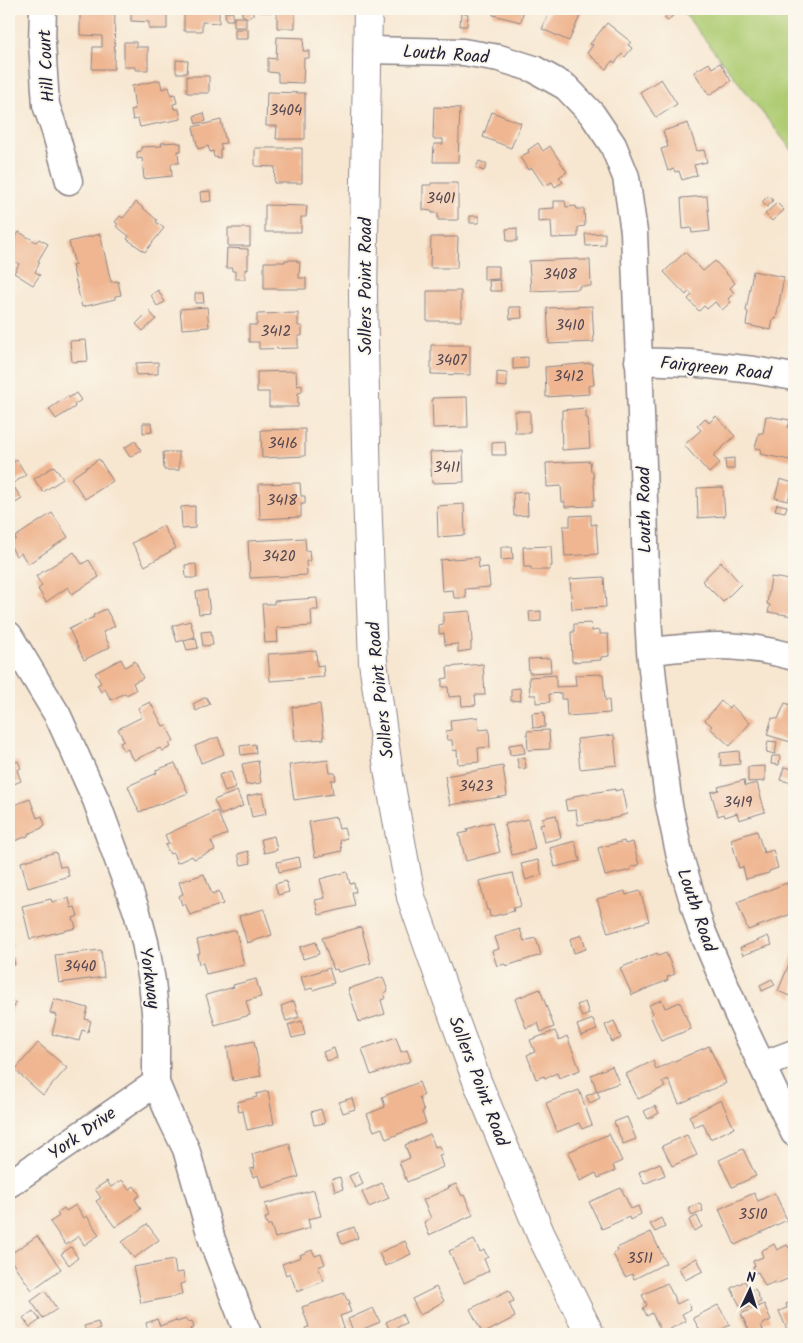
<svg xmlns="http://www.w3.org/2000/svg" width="803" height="1343" font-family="Kalam,sans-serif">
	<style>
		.green { fill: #afcc73; stroke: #687757 }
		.building { fill: #efb691 }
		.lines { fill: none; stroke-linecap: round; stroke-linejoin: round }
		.street-casing { stroke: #8c8486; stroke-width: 29 }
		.secondary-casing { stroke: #8c8486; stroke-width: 30 }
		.street { stroke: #fff; stroke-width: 26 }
		.secondary { stroke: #fff; stroke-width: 28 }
		.labels { text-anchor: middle; stroke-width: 4; stroke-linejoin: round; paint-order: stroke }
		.number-label { font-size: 15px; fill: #554750 }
		.street-label { font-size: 18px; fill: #22223b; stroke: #fbf7ec }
	</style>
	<rect width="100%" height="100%" fill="#fbf7ec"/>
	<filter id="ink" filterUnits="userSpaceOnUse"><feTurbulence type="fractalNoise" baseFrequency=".02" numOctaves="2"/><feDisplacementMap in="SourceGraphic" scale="10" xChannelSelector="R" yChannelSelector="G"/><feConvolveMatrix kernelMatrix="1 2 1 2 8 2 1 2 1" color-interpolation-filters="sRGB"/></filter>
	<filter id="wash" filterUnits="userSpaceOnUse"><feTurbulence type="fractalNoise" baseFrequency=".0096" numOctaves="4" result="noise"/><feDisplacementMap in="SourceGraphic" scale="20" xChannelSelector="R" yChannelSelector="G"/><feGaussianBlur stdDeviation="1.12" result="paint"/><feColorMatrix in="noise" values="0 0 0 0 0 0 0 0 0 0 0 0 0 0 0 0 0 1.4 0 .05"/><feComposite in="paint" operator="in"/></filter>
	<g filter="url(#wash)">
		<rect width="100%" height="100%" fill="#f7e7d1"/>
		<path class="green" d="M681 9H794V153Z"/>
		<g id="blocks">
			<path class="building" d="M80 9H115L114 69H92L93 47H102V36L80 35Z
				M131 9H167V29H149V22L131 21Z
				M184 9H219V23L202 22V31H184Z
				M242 9H253V15L248 18 242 15Z
				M260 9H295V28H277V12H260Z
				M494 9H524L521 22 493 15Z
				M551 9H583L569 41 542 29Z
				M670 11 674 14 668 21 664 18Z
				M225 12H233V20H226Z
				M461 13 468 14 467 26H460Z
				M234 17H246V27H234Z
				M607 23 631 42 628 45 632 48 625 57 622 54 615 63 612 61 606 69 587 53 593 45 590 44Z
				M235 29H248V39H235Z
				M277 37 304 38 303 51H309V58H304L303 83 278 82V73L268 72V58L276 59Z
				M124 42H136V47H148V70H135V67H124Z
				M176 60 188 61 187 73H176Z
				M709 63 712 68 720 63 731 81 709 95 694 72Z
				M187 76H209V93H187Z
				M661 79 677 104 656 118 640 92Z
				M160 80 162 89 169 87 171 95 175 94 177 103 173 104 174 109H179L181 119 140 127 138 119 133 120 131 110 135 109 132 86Z
				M267 92 305 93V139H276L277 126H266Z
				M434 107 460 108 458 162H433L434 144H443V139H433Z
				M492 112 521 123 511 148 483 137Z
				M204 113 206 121 196 124 194 116Z
				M221 120 226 143 220 144 222 149H220V158L214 157 213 151 210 152 208 146 198 149 193 127Z
				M688 123 697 151 704 150 707 162 694 165 697 175 682 180 679 171 675 172 674 169 668 171 661 149 668 147 663 131Z
				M177 142V143H181V151H178L179 163H171L172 176 144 179 142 158 137 159V152L141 151V147L162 146 161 143Z
				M538 143 543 151 550 146 567 172 559 177 563 182 555 187 552 182 544 186 532 168 528 170 520 157 529 152 528 150Z
				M255 148H302V183H274L275 167 255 166Z
				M479 161 487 164 484 171 476 168Z
				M431 183H458V220H438V213H432V211L423 210V185H431Z
				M210 191 211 201 201 202 200 192Z
				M707 196 710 231 692 233 691 228 683 229 681 198Z
				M768 196 773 200 767 207 762 202Z
				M554 201H565L566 207 576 206 577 209H584L585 226 578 227V237L552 238 551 221 538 222V209L554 208Z
				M136 202 157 220 156 222 164 228 145 252 127 239 129 236 116 226 118 224 115 222 120 216 123 218Z
				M777 203 784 210 772 221 765 214Z
				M265 205 307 206 306 217H301V232H265Z
				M470 216H479V223H470Z
				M228 228H250V246H228Z
				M517 228V241H507L506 229Z
				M19 232 36 242 39 239 48 244 38 261 40 262 35 272 40 275 33 285 14 273 19 264 9 258V249Z
				M605 233V245L586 246 585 234Z
				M100 234 111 282 118 281 121 295 115 296V299L82 307 72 265H75L69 242Z
				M431 237H458L457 268H430Z
				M227 248 248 249V270L245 269V279H235V271H232V268H226Z
				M685 252 703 271 715 261 735 283 730 288 734 293 728 299 731 302 722 310 715 302 707 309 704 306 699 311 688 299 692 295 689 291 686 295 664 272Z
				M579 259V260H590L591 286H579V289L531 291 529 261Z
				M285 260H297V262H300L299 278H306V289H264V262H285Z
				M484 266H499V279L484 280Z
				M753 271 784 277 776 319H773L771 330 746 325 748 312 746 311Z
				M500 280 501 291H490L489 281Z
				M158 290 165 302 157 306 151 295Z
				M427 291H461V321H427Z
				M195 293H203L204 303H195Z
				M592 306 594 342 549 344 547 308Z
				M207 307 209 327 182 329 180 309Z
				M509 307H521L522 318 510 319Z
				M149 311 156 319 143 331 136 324Z
				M298 313V326H302V336H298V348L259 349V342H249V325H257V314Z
				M86 340 88 361 72 362 70 341Z
				M431 345H470V375L431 374Z
				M528 357V368L513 369V358Z
				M158 362V374L136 375V363Z
				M592 363 594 385 588 386 589 394 546 397 545 367Z
				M296 371 297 386 302 385V392L298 393V407H269V392H257V372Z
				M497 372 507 373V387L497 386Z
				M76 393 81 400 74 405 75 407 56 419 49 409 68 396 69 398Z
				M467 397 468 427 433 428 432 398Z
				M586 408V418H588L590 448 562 450 561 419H562V410Z
				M515 411H530V433H515Z
				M716 416 735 436 713 456 720 463 709 473 684 445 701 430 697 426 705 418 709 423Z
				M766 416 790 420 788 428 794 430V441L790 460 760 454 761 449 755 448 759 433H763Z
				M143 423H151L152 432 143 433Z
				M305 429V456L262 458 261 430Z
				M135 441 141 450 130 457 124 448Z
				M505 442 506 455H492V443Z
				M463 451 464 482 432 483 430 452Z
				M163 452H179V470H164Z
				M734 458V469H726L725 459Z
				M99 459 113 481 85 499 71 478Z
				M17 460 26 475 12 484 22 499 9 507V465Z
				M590 461 591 471H593L595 500H593V506L565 507V502H562L561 486 547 487 546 463Z
				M54 466 63 479 43 492 34 479Z
				M780 479 793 483 788 501 775 498Z
				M300 483 301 496H305V504H301V517L260 519 259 484Z
				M723 487 725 516 698 518 697 488Z
				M527 492 528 515 514 516 513 493Z
				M464 504 465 535 438 537 437 506Z
				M777 504 787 506 785 512 775 510Z
				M195 506V528L182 529 181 507Z
				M52 513 68 537 28 564 21 553 16 556 9 543 16 539 15 537Z
				M591 515V525L596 524 598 554 565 556 563 526H570V516Z
				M163 526 176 548 145 566 132 543Z
				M305 538 306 551 309 550 310 561H306L307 575 250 578 248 541Z
				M551 546 552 566H550V570H531V567H524L523 547Z
				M501 547H512L513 559 501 560Z
				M74 552 82 564 89 560 99 577 72 594 68 587 46 602 38 589 42 586 36 576Z
				M478 557 479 568 488 567 490 587 465 589 466 598H454L453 590 442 591 440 560Z
				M721 562 741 584 723 602 702 581Z
				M196 564 197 578H186L185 565Z
				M791 574H794V607L793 616 768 612 770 605 767 604 771 577 790 580Z
				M604 577 606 607 572 609 570 579Z
				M207 590 210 613 199 614 196 592Z
				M317 598 318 610H311L312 626 277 628 278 642 265 643 262 604H274V601Z
				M106 609 115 626 103 632 110 647 84 660 69 629 94 617 93 615Z
				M470 611 472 642H471V650L458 652V644L445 645 444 633 439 634V625L443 624V613Z
				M541 611V621L530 622 529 612Z
				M190 621 195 637 177 642 172 626Z
				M591 623 592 631 600 630V634H608L609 656 601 657V660L572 662 571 632H574V624Z
				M211 631 213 645 203 646 201 632Z
				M196 638 198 648 187 650 184 641Z
				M316 651 317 666 323 665 324 677 270 681 268 654Z
				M550 658 551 672 529 673 528 659Z
				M121 659 125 667 135 661 143 678 133 683 136 690 126 695 125 693 111 700 105 689 101 692 97 685 101 683 95 673Z
				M483 664 485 695H475L476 705 462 706 461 696 449 697 448 687H442V679L448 678 447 667Z
				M603 674 605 700H609L610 713 567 716 566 699H561V693L549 694 550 702 536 703V695H530L529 677 556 675V687L576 686 575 675Z
				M520 688 521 700 511 701V689Z
				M206 697 210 704 196 711 193 704Z
				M721 701 729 708 731 705 750 723 730 746 710 728 712 726 705 720Z
				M150 702 163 726 166 725 174 741 169 743 171 747 162 751 160 748 134 760 132 756 131 757 128 749 124 751 120 743 124 741 118 729 142 717 138 708Z
				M785 703 794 706V743L767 735 772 718 778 719Z
				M320 704 324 739 295 741 292 707Z
				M544 712 545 727 533 728 532 713Z
				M478 717 479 730 489 729 490 747 478 748 479 762 458 764 457 750 453 751 452 740H447L446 731 451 730 450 720Z
				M549 730 550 749 528 750 527 731Z
				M614 735 617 765 580 769 577 739Z
				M218 737 224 754 201 763 195 746Z
				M768 741 777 742 775 754 766 752Z
				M523 743 525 753 510 755 509 745Z
				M255 744 256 753 241 755 240 746Z
				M739 751 740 764 721 766 720 753Z
				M9 752 14 763 18 761 21 768 17 770 21 781 9 786Z
				M772 756H780L779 765 771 764Z
				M525 757 526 768 519 769 517 759Z
				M328 760 330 773H335L336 780H331L333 794 294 800 289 765Z
				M258 761 261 783 246 785 242 764Z
				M175 763 188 793 139 812 128 786 157 773 156 770Z
				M503 766 507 796 450 805 445 776Z
				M765 766V781L748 782V767Z
				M784 767 794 769 793 783 780 780Z
				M231 771 236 788 225 792 219 775Z
				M744 780 745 786 757 783 765 812 739 820 737 813 725 817 724 814 718 816 711 792 719 790 718 787Z
				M615 789V791L622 789 627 814 620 816V817L578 825 576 810 567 811 565 800 574 798V796Z
				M237 791 243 806 221 815 214 800Z
				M262 793 266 814 252 817 247 796Z
				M30 799 37 818 42 816 45 825 42 827V828L28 834V836L9 843V807Z
				M217 811 227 834 211 841 215 850 194 859 192 856 177 863 173 853 170 854 165 845 169 844 165 835Z
				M556 815 561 838 544 842 540 825 544 824 542 818Z
				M336 817 339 829 344 828 347 838 340 840 342 851 315 857 309 822Z
				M528 819 535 849 512 855 505 824Z
				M492 822 500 852 466 861 459 834 468 832 467 829Z
				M757 831 764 853 773 850 778 868 769 871V873L746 879 743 867 739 868 731 839Z
				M274 836 277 850 264 853 261 839Z
				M575 841 580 861 555 867 550 848Z
				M624 841 625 844 633 842 639 865 631 867V870L605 876 598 848Z
				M248 851 251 863 241 865 238 854Z
				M56 852 60 867 66 866 69 876 28 888 21 862Z
				M299 857 301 867 279 872 277 862Z
				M538 860 542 875 526 880 521 864Z
				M347 872 350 884 354 883 356 892H352L355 906 319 915 315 900 325 898 320 879Z
				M513 873 521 906 513 908 514 911 490 917 489 910H487L479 881Z
				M204 874 212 894 219 891 223 904 190 915 185 903 182 905 179 896 183 894 179 882Z
				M286 881 289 892 278 895 275 884Z
				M787 883 794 904V913L748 930 737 902Z
				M625 891 626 895 640 891 649 921 608 933 597 899Z
				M69 898 71 908 75 907 78 916 73 918 76 928 30 939 22 906 51 899 52 902Z
				M264 909 272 935 247 943 239 916Z
				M361 927 371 963 338 972 337 969 333 970 322 938Z
				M520 929 524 941 536 938 541 955 506 966 505 964 497 966 492 951 499 949 495 937Z
				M236 930 244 965 206 974 203 963 199 964 197 954 200 953 197 940Z
				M582 935 586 949 574 953 570 939Z
				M9 936H11L13 947 9 948Z
				M768 936 772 945 743 955 740 948Z
				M316 942 319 954 303 959 300 947Z
				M101 950 104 977 59 983 55 955Z
				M794 952V998L778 991Z
				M657 953 658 956 666 953 675 974 667 977 668 980 632 995 620 968Z
				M13 957 15 965 9 967V958Z
				M329 968 334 983 313 990 312 988 305 990 301 977Z
				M383 977 388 991 384 993 386 998 381 1000 385 1014 359 1022 348 989Z
				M256 979 261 997 246 1001 250 1015 215 1025 206 995 234 987 233 985Z
				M772 979 775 985 762 991 760 985Z
				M540 989 554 1027 541 1032 538 1023 526 1028 515 999Z
				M9 999 16 1003 9 1017Z
				M54 999 88 1008 85 1019 91 1021 88 1032 82 1030 79 1041 52 1034 57 1015 50 1013Z
				M662 1000 665 1008 680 1002 691 1029 661 1041 650 1015 653 1013 649 1005Z
				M294 1001 299 1017 286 1021 281 1006Z
				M585 1002 589 1014 582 1017 577 1005Z
				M593 1019 597 1030 581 1036 577 1025Z
				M302 1021 305 1035 292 1038 288 1025Z
				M614 1021 621 1038 612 1042 605 1025Z
				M555 1031 559 1040 567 1036 580 1070 559 1078 557 1073 545 1078 544 1076 536 1079 527 1055 535 1052 530 1040Z
				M396 1037 401 1052 407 1050 411 1061 371 1075 362 1049Z
				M254 1041 261 1076 233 1081 227 1047Z
				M38 1043 67 1068 43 1095 15 1070Z
				M709 1046 726 1083 679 1104 668 1079 662 1082 665 1087 638 1099 626 1074 653 1061 656 1069Z
				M334 1048 337 1058 326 1061 323 1052Z
				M612 1066 619 1083 597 1091 591 1075Z
				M419 1082 424 1095 419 1097 424 1111 422 1112 426 1123 386 1139 382 1128 374 1131 367 1114 385 1107 382 1097Z
				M579 1090 592 1125 582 1129 579 1123 557 1132 546 1103Z
				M268 1091 274 1124 247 1130 243 1111 239 1112 237 1102 257 1097 256 1094Z
				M597 1091 600 1098 590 1103 586 1096Z
				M352 1098 355 1109 343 1113 339 1102Z
				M721 1100 734 1128 710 1139 703 1123 694 1127 689 1116Z
				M655 1106 659 1113 648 1119 644 1111Z
				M321 1109 325 1123 314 1125 311 1112Z
				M627 1117 636 1139 623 1144 614 1122Z
				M430 1134 435 1147 439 1146 443 1154 439 1155 443 1167 407 1182 399 1162 410 1158 405 1145Z
				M609 1134 622 1161 613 1165 615 1171 598 1178 596 1173 580 1181 568 1152Z
				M687 1135 697 1155 672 1166 662 1146Z
				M289 1143 299 1177 262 1188 258 1175 253 1177 250 1169 255 1168 252 1154Z
				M743 1149 756 1176 732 1187 719 1160Z
				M660 1163 665 1175 644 1184 639 1172Z
				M358 1172 363 1184 355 1188 349 1176Z
				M340 1177 343 1189 335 1191 332 1179Z
				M122 1180 129 1190 134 1186 140 1195 135 1199 141 1209 115 1227 96 1201 101 1198 95 1189 107 1181 111 1187Z
				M382 1183 389 1198 369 1207 362 1192Z
				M456 1184 462 1196 464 1195 473 1215 429 1235 424 1222 431 1218 423 1200 449 1188 448 1187Z
				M621 1188 631 1209 638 1206 641 1214 630 1220 629 1217 602 1229 589 1202Z
				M314 1190 321 1216 308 1219 310 1228 275 1238 271 1225H267L265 1218 269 1217 265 1204Z
				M754 1193 758 1201 775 1193 787 1220 735 1245 719 1209Z
				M700 1203 703 1211 692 1216 689 1208Z
				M76 1205 84 1218 87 1216 99 1235 84 1245 79 1236 66 1245 50 1222 59 1216 57 1213 64 1208 66 1211Z
				M697 1216 702 1227 694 1231 689 1220Z
				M661 1218 665 1227 655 1232 650 1224Z
				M147 1224 159 1240 134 1258 122 1242Z
				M354 1227 358 1238 342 1244 338 1233Z
				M651 1232 666 1263 634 1279 632 1274 625 1277 613 1254 618 1251 617 1248Z
				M37 1236 61 1269 32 1290 9 1258V1255Z
				M474 1240 480 1252 484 1250 488 1257 484 1259 489 1271 464 1283 449 1251Z
				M405 1241 411 1254 385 1266 379 1253Z
				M774 1244 777 1250 787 1245 789 1248 794 1245V1276L776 1284 775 1282 765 1286 758 1272 755 1273 753 1267 755 1266 753 1261 763 1257 761 1251Z
				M71 1247 78 1258 69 1265 61 1254Z
				M312 1250 315 1256 321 1254 325 1264 318 1267 324 1281 297 1292 290 1273 286 1275 282 1264 301 1257 300 1255Z
				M697 1258 703 1271 685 1280 679 1268Z
				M174 1260 176 1273 183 1272 185 1283 180 1284 182 1295 141 1303 133 1267Z
				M745 1281 749 1291 755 1289 761 1302 742 1310 731 1288Z
				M667 1283 677 1304 687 1299 691 1309 682 1314 686 1321 662 1333 652 1313 647 1316 643 1308 647 1305 642 1295Z
				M436 1287 444 1301 420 1315 412 1299Z
				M509 1290 514 1301 509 1303 515 1317 483 1334 470 1309Z
				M45 1291 57 1309 43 1318 31 1301Z
				M344 1293 347 1300H349L350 1304 348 1305 351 1312 340 1316 344 1328 328 1333V1332L320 1334H307L305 1328 309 1327 302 1307Z
				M794 1301V1332L789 1334 779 1311 787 1308 786 1304Z
				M764 1304 771 1320 761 1325 763 1330 755 1334H751L741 1314Z
				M718 1305 730 1325 713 1334H702L693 1318Z
				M373 1308 380 1322 354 1333 348 1319Z
				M33 1311 40 1320 30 1327 23 1318Z
				M402 1314 406 1323 390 1331 386 1322Z
				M157 1319 160 1326 176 1320 177 1322 186 1319 187 1322 192 1321 194 1328 190 1329 192 1334H148L147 1331H148L146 1323Z
				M98 1322 100 1329 87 1334 84 1326Z"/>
		</g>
	</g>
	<g filter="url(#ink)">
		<use href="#blocks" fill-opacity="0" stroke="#8c8486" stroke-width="1"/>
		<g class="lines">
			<g class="street-casing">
				<path id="street" d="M43 9 42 43 46 105 55 131 69 181
					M367 50 463 52 499 58 534 69 566 87 592 114 613 145 626 177 634 232 643 465 646 578 650 651 658 724 669 805 680 857 701 928 737 1013 794 1133
					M638 361 690 363 754 370 794 377
					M9 635 58 716 96 800 137 912 145 942 152 981 156 1023V1083L170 1116 186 1149 212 1240 248 1334
					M650 651C672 649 695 646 717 646 743 646 769 650 794 657
					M762 1065 794 1053
					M9 1184 156 1083"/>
			</g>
			<g class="secondary-casing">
				<path id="secondary" d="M368 9 363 295 367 493 373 662 389 775 411 897 442 985 477 1081 541 1235 590 1334"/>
			</g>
			<use href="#street" class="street"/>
			<use href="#secondary" class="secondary"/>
		</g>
	</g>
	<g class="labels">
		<g class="number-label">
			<text x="286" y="115">3404</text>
			<text x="441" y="203">3401</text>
			<text x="560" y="279">3408</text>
			<text x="570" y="330">3410</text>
			<text x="276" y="336">3412</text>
			<text x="451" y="365">3407</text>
			<text x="569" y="381">3412</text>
			<text x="283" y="448">3416</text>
			<text x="447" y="472">3411</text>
			<text x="282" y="505">3418</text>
			<text x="279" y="561">3420</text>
			<text x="476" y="791">3423</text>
			<text x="738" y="807">3419</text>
			<text x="80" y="971">3440</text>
			<text x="753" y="1219">3510</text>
			<text x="640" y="1263">3511</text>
		</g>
		<g class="street-label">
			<text transform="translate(446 54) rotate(4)" y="6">Louth Road</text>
			<text transform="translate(46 66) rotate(-93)" y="6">Hill Court</text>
			<text transform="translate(365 286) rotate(-90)" y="6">Sollers Point Road</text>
			<text transform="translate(716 368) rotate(6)" y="6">Fairgreen Road</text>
			<text transform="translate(644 510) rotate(-91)" y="6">Louth Road</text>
			<text transform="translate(380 690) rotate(-96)" y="6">Sollers Point Road</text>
			<text transform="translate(697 910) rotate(71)" y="6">Louth Road</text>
			<text transform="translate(150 978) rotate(82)" y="6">Yorkway</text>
			<text transform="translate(479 1081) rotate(69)" y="6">Sollers Point Road</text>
			<text transform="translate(82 1133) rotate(-35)" y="6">York Drive</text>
		</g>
	</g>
	<rect width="803" height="1343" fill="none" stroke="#fbf7ec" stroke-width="30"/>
	<g transform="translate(750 1290) rotate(4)" stroke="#fbf7ec" stroke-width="4" paint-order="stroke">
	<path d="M0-4L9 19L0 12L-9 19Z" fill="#22223b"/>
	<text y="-8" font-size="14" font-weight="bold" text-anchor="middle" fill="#22223b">N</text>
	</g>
</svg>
